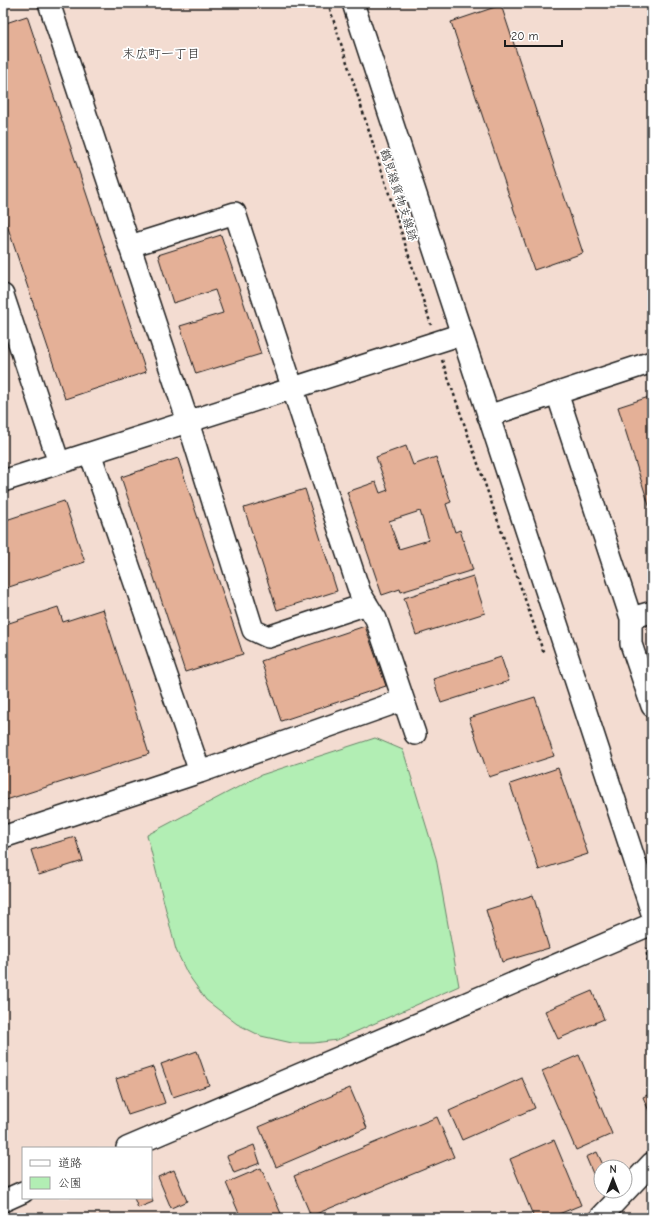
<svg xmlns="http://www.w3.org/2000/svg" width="655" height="1221" font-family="'Comic Neue','Klee One',sans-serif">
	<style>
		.built { fill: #f3dcd1; fill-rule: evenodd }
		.green { fill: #b2eeb4; stroke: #678568 }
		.building { fill: #e4b097; stroke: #1c1c1c; fill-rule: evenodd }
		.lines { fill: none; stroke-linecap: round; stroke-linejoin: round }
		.minor-casing { stroke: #1c1c1c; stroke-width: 24 }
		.path { stroke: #1c1c1c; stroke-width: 2.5; stroke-dasharray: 3 3; stroke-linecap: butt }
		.minor { stroke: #fff; stroke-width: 21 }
		.labels { text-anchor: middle; stroke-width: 3.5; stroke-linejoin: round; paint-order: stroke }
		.street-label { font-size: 12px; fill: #1c1c1c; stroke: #fff }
		.neighbourhood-label { font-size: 13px; fill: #1c1c1c; stroke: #fff }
	</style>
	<rect width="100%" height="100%" fill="#faefea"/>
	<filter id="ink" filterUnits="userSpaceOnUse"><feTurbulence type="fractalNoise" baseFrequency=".025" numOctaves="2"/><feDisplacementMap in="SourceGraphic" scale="8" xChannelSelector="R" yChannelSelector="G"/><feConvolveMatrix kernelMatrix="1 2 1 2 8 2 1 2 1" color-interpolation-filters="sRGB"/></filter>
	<g filter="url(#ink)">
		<path class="built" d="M3 3H652V1218H3ZM23 1148H151V1198H23ZM601 1167H625V1191H601Z"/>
		<path class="green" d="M375 738 403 750 436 858 459 986 337 1040 314 1043H292L261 1036 237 1024 206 1000 187 973 176 950 147 835 261 775Z"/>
		<path class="building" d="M501 5 583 253 534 270 451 22Z
			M27 16 146 372 65 399 3 213V24Z
			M221 235 261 354 196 374 180 326 223 313 215 290 173 303 158 255Z
			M652 396V515L618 407Z
			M406 446 413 465 436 457 451 502 446 504 455 532 460 530 473 570 401 592 400 589 382 595 347 492 376 482 380 493 388 490 376 457ZM420 511 429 540 399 549 389 521Z
			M178 458 243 654 185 672 121 477Z
			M305 489 337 591 277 610 244 508Z
			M64 501 85 562 3 589V521Z
			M473 576 485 613 416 635 404 598Z
			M58 607 63 622 103 609 149 754 3 801V625Z
			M365 626 386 686 281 721 261 661Z
			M501 657 509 681 441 703 433 679Z
			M535 697 554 756 489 777 469 718Z
			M558 768 588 854 539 870 510 784Z
			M75 837 83 861 39 875 31 850Z
			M533 895 549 948 502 962 486 910Z
			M592 991 604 1019 558 1039 545 1011Z
			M197 1051 209 1085 173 1097 161 1064Z
			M579 1055 612 1134 576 1150 542 1071Z
			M153 1067 165 1103 128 1115 116 1079Z
			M522 1078 535 1108 462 1140 449 1111Z
			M350 1088 367 1128 276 1167 259 1127Z
			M652 1093V1118L643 1097Z
			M437 1117 454 1157 311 1216 294 1176Z
			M554 1140 581 1205 549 1218H534L510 1159Z
			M254 1145 260 1163 234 1173 227 1156Z
			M597 1152 604 1167H601V1188H599L586 1157Z
			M261 1168 283 1218H241L226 1183Z
			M174 1170 187 1201 171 1208 158 1177Z
			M151 1197 153 1202 138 1208 134 1198Z"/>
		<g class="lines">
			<g class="minor-casing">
				<path id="minor" d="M49 3 188 422 253 630 268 637 367 604
					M353 3 652 913
					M130 246 235 213 360 593 376 619 415 734
					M3 295 59 463
					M557 393 631 618 652 612
					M488 416 652 362
					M90 453 200 772
					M3 481 462 334
					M631 618V644L652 706
					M3 837 200 772 403 700
					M127 1148 652 924
					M3 1201 23 1192
					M600 1218 652 1163"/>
			</g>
			<path class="path" d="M328 3 431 325
				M442 360 544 654
				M646 947 652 990"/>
			<use href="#minor" class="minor"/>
		</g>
	</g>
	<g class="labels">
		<g class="street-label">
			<text transform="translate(399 195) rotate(72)" y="4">鶴見線貨物支線跡</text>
		</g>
		<g class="neighbourhood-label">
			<text x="161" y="58">末広町一丁目</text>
		</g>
	</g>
	<rect width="655" height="1221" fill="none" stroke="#fff" stroke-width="16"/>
	<rect x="8" y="8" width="639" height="1205" fill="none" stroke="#1c1c1c" stroke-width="1.5" filter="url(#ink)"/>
	<rect x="22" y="1147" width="130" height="52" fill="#ffffff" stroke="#a4a4a4"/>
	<rect x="30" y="1160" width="20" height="6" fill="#ffffff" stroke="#a4a4a4"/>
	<text x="58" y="1167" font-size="12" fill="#1c1c1c">道路</text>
	<rect x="30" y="1177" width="20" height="12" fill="#b2eeb4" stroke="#a4a4a4"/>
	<text x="58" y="1187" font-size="12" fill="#1c1c1c">公園</text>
	<g transform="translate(613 1179)"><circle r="19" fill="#ffffff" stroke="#a4a4a4"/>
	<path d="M0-3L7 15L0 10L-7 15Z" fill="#1c1c1c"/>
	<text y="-6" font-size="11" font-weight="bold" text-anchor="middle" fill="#1c1c1c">N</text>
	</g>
	<path d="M505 40v6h57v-6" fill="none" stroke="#1c1c1c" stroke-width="2"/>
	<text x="511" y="40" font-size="12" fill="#1c1c1c" stroke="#ffffff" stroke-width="3" paint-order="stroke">20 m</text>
</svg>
